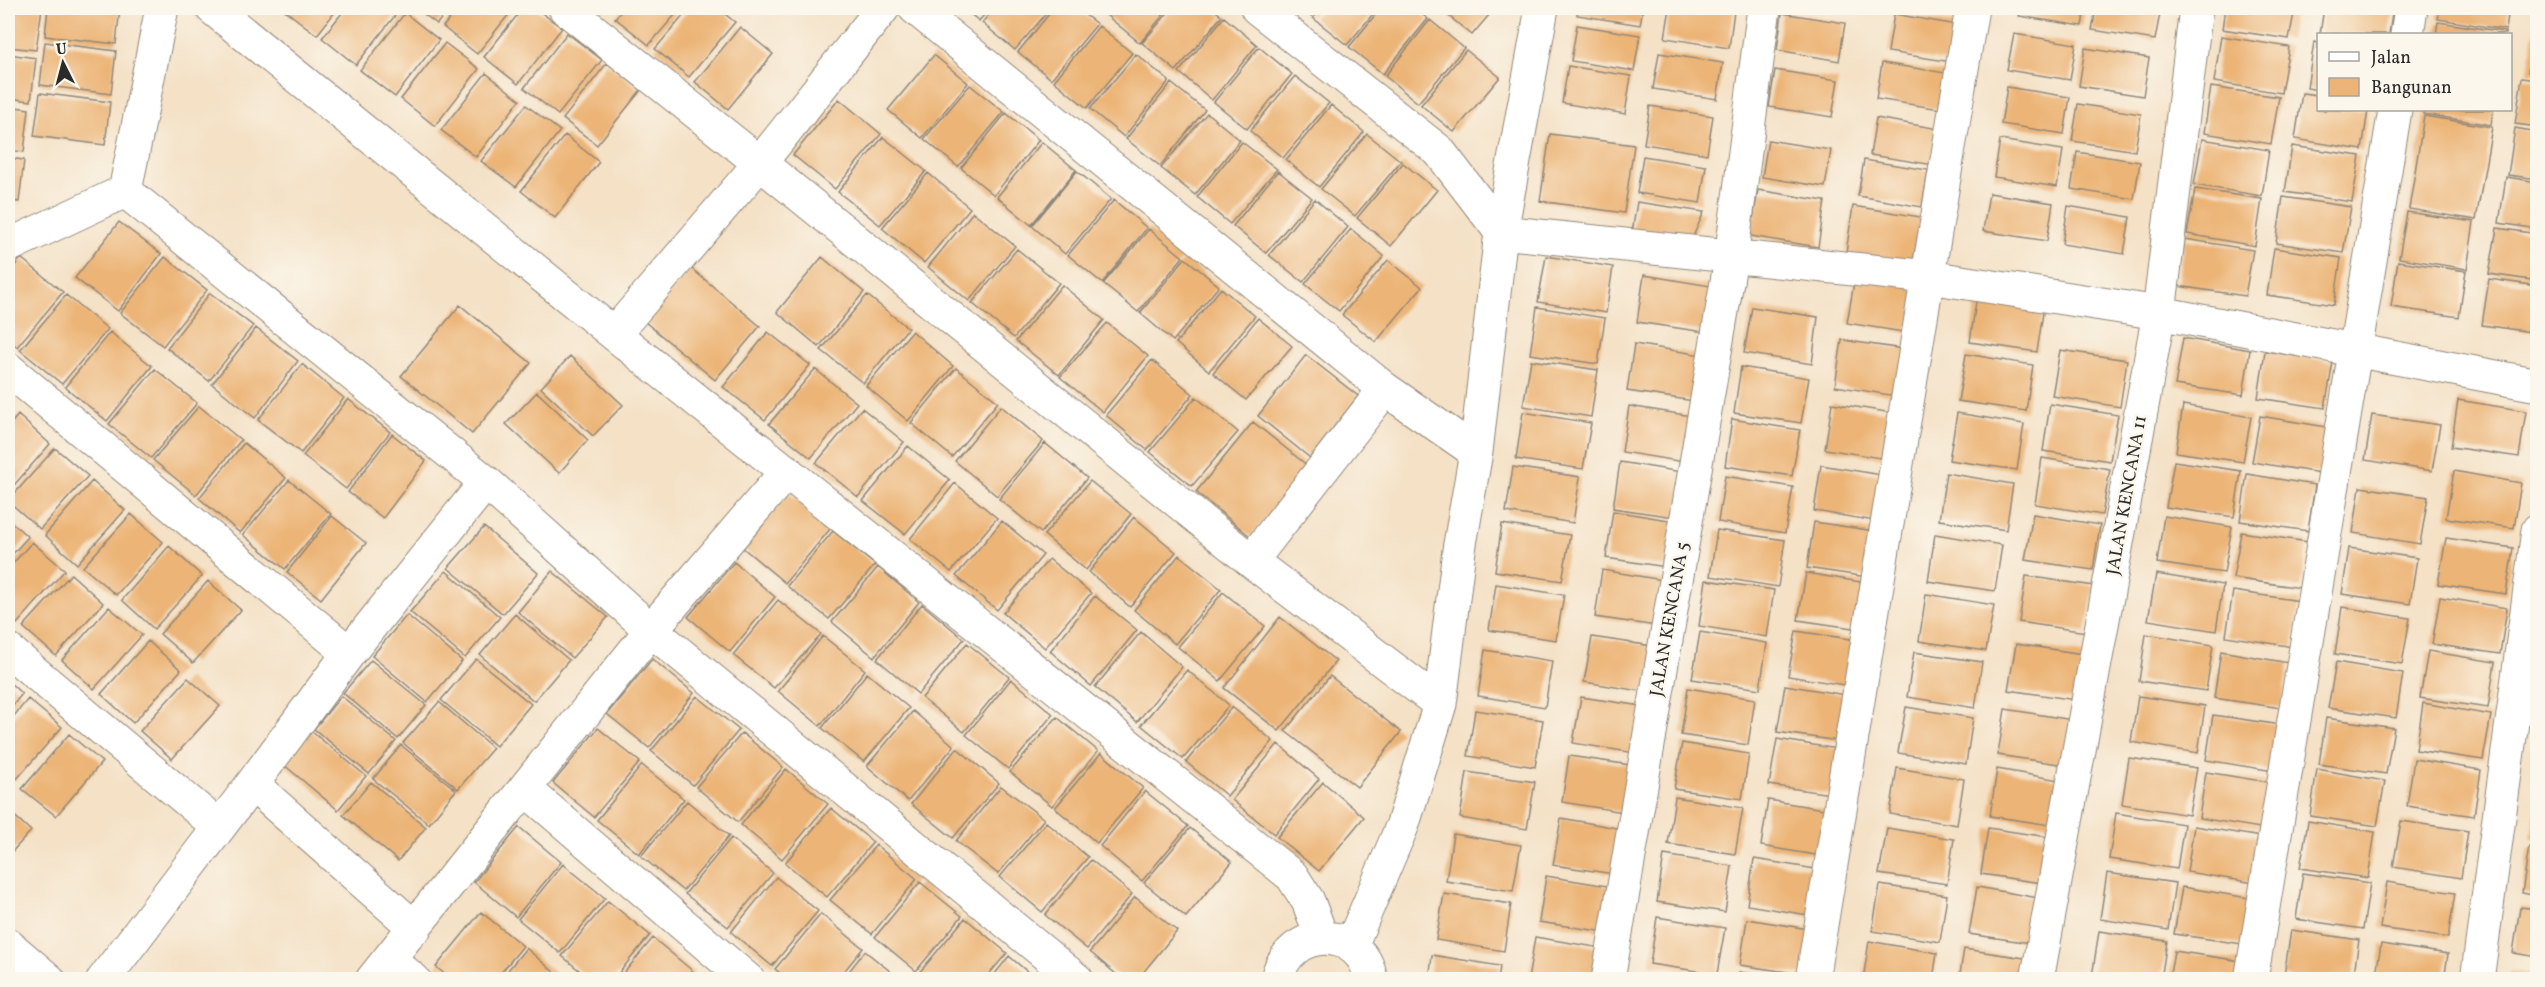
<svg xmlns="http://www.w3.org/2000/svg" width="2545" height="987" font-family="Vollkorn,serif">
	<style>
		.building { fill: #ecb476 }
		.lines { fill: none; stroke-linecap: round; stroke-linejoin: round }
		.minor-casing { stroke: #908678; stroke-width: 35 }
		.minor { stroke: #fff; stroke-width: 33 }
		.labels { text-anchor: middle; stroke-width: 5; stroke-linejoin: round; paint-order: stroke }
		.street-label { font-size: 18px; fill: #2b2b2b; stroke: #fbf7ec }
	</style>
	<rect width="100%" height="100%" fill="#fbf7ec"/>
	<filter id="ink" filterUnits="userSpaceOnUse"><feTurbulence type="fractalNoise" baseFrequency=".0167" numOctaves="2"/><feDisplacementMap in="SourceGraphic" scale="12" xChannelSelector="R" yChannelSelector="G"/><feConvolveMatrix kernelMatrix="1 2 1 2 8 2 1 2 1" color-interpolation-filters="sRGB"/></filter>
	<filter id="wash" filterUnits="userSpaceOnUse"><feTurbulence type="fractalNoise" baseFrequency=".008" numOctaves="4" result="noise"/><feDisplacementMap in="SourceGraphic" scale="24" xChannelSelector="R" yChannelSelector="G"/><feGaussianBlur stdDeviation="1.35" result="paint"/><feColorMatrix in="noise" values="0 0 0 0 0 0 0 0 0 0 0 0 0 0 0 0 0 1.4 0 .05"/><feComposite in="paint" operator="in"/></filter>
	<g filter="url(#wash)">
		<rect width="100%" height="100%" fill="#f4e1c6"/>
		<g id="blocks">
			<path class="building" d="M8 8H42L36 50 8 47Z
				M48 8H120L116 44 45 36Z
				M282 8H338L317 35Z
				M346 8H401L356 65 322 38Z
				M416 8H449L437 24Z
				M458 8H514L477 54 443 27Z
				M523 8H535L562 28 518 84 484 57Z
				M624 8H681L649 45 615 18Z
				M690 8H717L735 22 689 77 655 49Z
				M963 8H990L979 21Z
				M994 8H1051L1015 50 982 23Z
				M1054 8H1076L1097 24 1051 79 1018 52Z
				M1112 8H1169L1140 43 1106 15Z
				M1172 8H1212L1222 16 1176 71 1142 43Z
				M1300 8H1318L1311 16Z
				M1322 8H1378L1347 45 1313 18Z
				M1381 8H1414L1428 19 1383 74 1349 47Z
				M1439 8H1495L1472 35Z
				M1578 8H1643L1640 25 1577 15Z
				M1670 8H1715L1734 11 1729 48 1665 38Z
				M2021 8H2085L2082 26 2019 16Z
				M2096 8H2161L2155 40 2092 30Z
				M2225 8H2295L2289 39 2222 29Z
				M2324 8H2393L2389 34H2320Z
				M2440 8H2509L2506 30 2438 19Z
				M405 13 439 40 395 97 360 70Z
				M1782 13 1845 23 1839 61 1777 50Z
				M1894 14 1957 25 1951 62 1888 52Z
				M1224 17 1257 45 1212 100 1179 72Z
				M1430 20 1464 48 1418 103 1385 76Z
				M2438 22 2505 32V34H2436Z
				M1577 25 1640 35 1634 71 1571 61Z
				M1099 26 1132 53 1087 108 1054 81Z
				M2535 26H2538V74L2528 72Z
				M740 27 773 54 728 109 695 82Z
				M567 33 602 60 558 115 524 88Z
				M2014 34 2076 44 2070 80 2007 70Z
				M2221 36 2289 47 2281 93 2214 82Z
				M45 42 116 51 111 94 40 85Z
				M2314 42 2318 43V90L2307 88Z
				M445 43 479 69 435 126 401 99Z
				M1259 47 1292 74 1247 129 1214 102Z
				M2085 48 2149 58 2143 96 2079 86Z
				M1466 50 1500 77 1454 132 1421 105Z
				M1659 53 1723 63 1717 99 1653 89Z
				M8 54 36 58 31 101 8 98Z
				M1136 54 1169 81 1124 137 1090 109Z
				M934 55 968 83 922 138 888 110Z
				M607 63 641 90 597 145 563 119Z
				M1882 63 1946 73 1940 109 1876 99Z
				M1568 66 1631 76 1625 114 1562 103Z
				M1775 70 1838 80 1832 117 1769 107Z
				M486 73 520 100 476 157 441 130Z
				M1295 76 1329 103 1283 158 1250 131Z
				M2522 78 2538 80V127L2515 124Z
				M1171 83 1205 110 1160 166 1126 139Z
				M970 85 1004 112 958 167 924 139Z
				M2007 87 2070 97 2064 134 2001 124Z
				M2211 87 2279 97 2271 144 2204 133Z
				M40 93 110 102 105 145 34 136Z
				M2302 93 2318 95V110H2368L2362 150 2295 139Z
				M839 99 881 134 835 189 793 155Z
				M2078 104 2141 114 2135 151 2072 141Z
				M526 105 560 131 516 187 481 161Z
				M1331 105 1364 132 1319 187 1286 160Z
				M8 106 29 109 24 152 8 150Z
				M1650 106 1713 116 1707 154 1644 144Z
				M2424 110H2493L2491 125 2423 114Z
				M1006 113 1039 140 994 195 961 168Z
				M1207 113 1240 140 1195 195 1161 168Z
				M2424 116 2492 127 2476 220 2409 209Z
				M1876 118 1939 129 1934 165 1870 155Z
				M2515 128 2538 132V179L2508 175Z
				M1367 134 1401 161 1355 216 1321 189Z
				M1550 134 1634 145 1624 213 1540 201Z
				M565 135 599 162 555 218 521 191Z
				M883 137 926 171 880 225 838 192Z
				M2202 139 2269 150 2262 196 2194 185Z
				M1768 140 1831 150 1825 187 1762 177Z
				M2000 140 2063 150 2057 187 1994 177Z
				M1042 142 1076 170 1031 225 997 197Z
				M1242 142 1277 169 1230 224 1197 197Z
				M2292 146 2360 156 2352 202 2285 192Z
				M2077 152 2140 162 2134 199 2071 189Z
				M1643 156 1706 166 1700 203 1637 193Z
				M8 158 24 160 19 202 8 201Z
				M1864 160 1928 170 1922 207 1858 196Z
				M1403 163 1437 190 1391 246 1357 218Z
				M1077 171 1111 199 1065 254 1032 226Z
				M1278 171 1312 198 1266 253 1233 226Z
				M928 173 970 208 924 263 882 228Z
				M2506 177 2538 182V229L2499 223Z
				M2195 189 2262 199 2255 246 2187 234Z
				M1758 190 1825 201 1818 247 1750 236Z
				M1989 193 2053 203 2047 241 1983 231Z
				M2283 197 2351 207 2343 253 2276 243Z
				M1315 199 1348 227 1303 282 1269 255Z
				M1114 200 1147 228 1102 283 1068 255Z
				M1637 202 1704 212 1691 241 1632 233Z
				M1853 206 1921 217 1913 263 1846 253Z
				M2068 206 2130 217 2124 254 2062 244Z
				M973 212 1015 246 969 301 928 267Z
				M2407 212 2474 222 2467 269 2399 258Z
				M119 222 161 254 118 311 75 278Z
				M2497 228 2538 234V281L2489 274Z
				M1149 229 1183 257 1138 312 1103 284Z
				M1351 229 1384 256 1339 311 1305 284Z
				M2185 239 2253 250 2245 296 2178 286Z
				M2274 248 2341 258 2334 305 2267 295Z
				M1017 249 1059 283 1014 338 972 303Z
				M1546 256 1613 267 1606 313 1538 302Z
				M165 257 207 290 163 346 120 313Z
				M822 257 864 292 819 347 777 312Z
				M21 258 63 292 17 347 8 339V274Z
				M1185 258 1219 286 1173 341 1140 313Z
				M1388 260 1422 287 1376 342 1342 315Z
				M2398 261 2466 271 2459 317 2391 307Z
				M691 268 760 326 715 380 645 322Z
				M1644 275 1711 286 1704 332 1637 322Z
				M1855 277 1922 287 1915 334 1847 323Z
				M2489 279 2538 286V333L2482 325Z
				M1062 285 1104 320 1059 375 1016 341Z
				M1221 288 1255 316 1209 371 1176 343Z
				M210 293 253 326 209 381 167 348Z
				M66 295 108 329 62 384 20 350Z
				M867 295 908 328 863 383 821 350Z
				M1977 295 2044 306 2037 352 1970 342Z
				M460 305 531 363 472 434 401 376Z
				M1537 307 1605 318 1598 364 1530 354Z
				M1752 307 1818 317 1812 364 1744 353Z
				M1258 318 1292 346 1246 400 1213 373Z
				M1107 323 1148 356 1103 412 1060 377Z
				M256 328 298 361 255 418 212 384Z
				M912 331 953 366 908 421 866 386Z
				M110 332 152 366 107 421 65 387Z
				M768 332 810 365 765 420 723 387Z
				M2183 338 2250 350 2243 395 2175 385Z
				M1842 340 1909 350 1902 397 1835 386Z
				M1634 344 1702 355 1694 401 1627 391Z
				M2060 350 2127 360 2120 407 2052 396Z
				M2265 351 2333 362 2325 408 2258 398Z
				M1966 354 2033 365 2026 411 1958 401Z
				M1306 355 1358 396 1310 458 1258 416Z
				M570 356 623 405 593 436 541 388Z
				M1152 360 1193 394 1147 450 1106 415Z
				M1531 360 1598 370 1591 417 1523 406Z
				M302 364 344 398 301 453 258 420Z
				M1741 367 1809 378 1801 423 1734 413Z
				M956 368 998 402 952 457 911 423Z
				M155 369 197 403 151 458 109 424Z
				M815 369 857 403 811 458 769 424Z
				M537 392 588 440 559 473 506 424Z
				M1196 397 1238 432 1192 486 1150 452Z
				M348 399 390 432 346 489 303 456Z
				M2458 400 2526 411 2519 457 2451 447Z
				M1832 403 1899 414 1892 460 1825 449Z
				M2050 404 2118 415 2110 461 2043 451Z
				M2183 405 2251 417 2243 462 2176 452Z
				M199 406 241 440 196 495 153 460Z
				M1001 406 1043 441 997 496 955 461Z
				M1629 406 1698 417 1690 463 1622 452Z
				M862 408 904 442 858 497 816 463Z
				M1523 412 1591 423 1583 469 1516 459Z
				M1957 413 2024 424 2017 470 1949 460Z
				M18 415 50 444 8 492V427Z
				M2372 415 2440 425 2432 471 2365 460Z
				M2260 416 2327 427 2320 473 2252 462Z
				M1732 419 1800 430 1792 476 1725 466Z
				M1253 422 1308 466 1251 537 1196 492Z
				M392 434 426 461 383 518 348 492Z
				M244 443 286 478 240 533 199 498Z
				M1045 443 1087 478 1041 533 999 499Z
				M908 446 950 480 905 534 863 501Z
				M55 448 88 476 40 529 8 501Z
				M2042 458 2110 469 2102 515 2035 504Z
				M2174 461 2241 471 2234 517 2166 507Z
				M1620 462 1688 473 1681 518 1613 508Z
				M1821 465 1888 476 1881 522 1814 511Z
				M1513 467 1580 477 1573 523 1506 512Z
				M2454 471 2521 483 2514 528 2446 518Z
				M1946 473 2013 484 2006 530 1939 520Z
				M2247 474 2315 485 2308 531 2240 521Z
				M1725 476 1793 487 1785 533 1718 522Z
				M289 480 331 514 285 569 243 535Z
				M92 481 125 510 77 564 45 535Z
				M1090 481 1131 514 1086 570 1044 535Z
				M955 483 997 518 951 572 910 539Z
				M2360 487 2428 497 2420 544 2353 533Z
				M789 493 831 528 785 583 743 548Z
				M1613 511 1681 522 1673 568 1606 558Z
				M131 514 163 542 116 595 83 567Z
				M2033 514 2100 525 2093 570 2025 560Z
				M332 516 366 543 321 599 287 572Z
				M2164 516 2232 527 2224 573 2157 563Z
				M1134 517 1176 552 1130 607 1089 572Z
				M8 519 28 537 8 559Z
				M1002 521 1043 555 997 610 956 576Z
				M1814 522 1881 532 1874 578 1807 568Z
				M1502 524 1570 535 1562 581 1495 571Z
				M484 527 538 573 503 614 448 568Z
				M1717 530 1785 540 1778 587 1710 576Z
				M833 531 875 565 829 619 787 586Z
				M2241 532 2308 542 2301 588 2233 578Z
				M1935 534 2002 545 1995 591 1928 581Z
				M2446 538 2513 548 2506 594 2438 584Z
				M32 542 65 570 17 624 8 615V569Z
				M169 546 202 576 154 629 122 600Z
				M2349 548 2417 558 2410 604 2342 594Z
				M1179 555 1221 589 1175 644 1134 610Z
				M1049 559 1091 593 1045 648 1003 613Z
				M734 562 775 597 730 652 688 617Z
				M878 567 919 602 874 657 832 622Z
				M1602 570 1669 581 1663 627 1595 617Z
				M446 571 500 617 465 658 410 612Z
				M552 571 608 617 572 658 518 612Z
				M1806 573 1873 584 1866 630 1798 620Z
				M71 574 103 603 56 656 23 627Z
				M2156 574 2223 585 2216 631 2148 620Z
				M2026 576 2094 586 2086 632 2019 622Z
				M1706 580 1774 590 1767 637 1699 626Z
				M208 581 241 610 193 663 160 634Z
				M1496 584 1564 595 1556 640 1489 630Z
				M2233 591 2300 601 2293 647 2226 636Z
				M1223 592 1265 626 1220 681 1178 647Z
				M1926 594 1994 605 1986 651 1919 641Z
				M1095 596 1137 630 1091 686 1050 651Z
				M2440 597 2507 608 2500 654 2432 644Z
				M778 600 821 634 774 688 733 655Z
				M922 604 964 639 918 694 877 659Z
				M109 607 142 635 94 689 62 660Z
				M2342 607 2410 618 2402 664 2335 654Z
				M515 614 569 660 534 701 480 655Z
				M407 615 462 661 427 702 372 656Z
				M1280 617 1336 661 1279 731 1224 688Z
				M1796 631 1863 641 1856 687 1788 676Z
				M1141 632 1182 667 1137 722 1095 687Z
				M1700 632 1767 643 1760 689 1692 679Z
				M2146 634 2213 645 2206 691 2139 681Z
				M823 636 865 670 820 726 778 691Z
				M1592 637 1659 647 1652 693 1584 682Z
				M148 641 181 670 133 723 101 694Z
				M967 643 1009 677 964 732 922 698Z
				M2016 644 2083 654 2076 700 2008 690Z
				M1485 650 1552 661 1545 707 1478 696Z
				M2221 651 2289 663 2281 708 2214 698Z
				M2428 651 2495 662 2488 708 2420 698Z
				M1914 652 1982 662 1975 708 1907 697Z
				M476 659 531 704 496 746 441 700Z
				M652 659 694 693 649 748 607 714Z
				M371 660 426 705 398 739 343 693Z
				M2336 662 2403 673 2396 718 2328 708Z
				M1187 670 1229 705 1183 759 1141 725Z
				M867 673 909 708 864 762 822 728Z
				M1330 676 1401 732 1357 787 1285 731Z
				M188 678 220 706 172 759 140 731Z
				M1011 679 1053 714 1008 769 966 735Z
				M8 681 22 694 8 711Z
				M1785 685 1852 696 1845 742 1777 732Z
				M1688 688 1755 699 1748 745 1681 735Z
				M341 696 396 741 369 774 314 729Z
				M697 696 739 730 693 785 651 751Z
				M2138 696 2205 706 2198 753 2131 742Z
				M1581 697 1648 707 1641 754 1573 743Z
				M28 699 62 727 15 781 8 774V723Z
				M439 702 493 748 458 789 403 743Z
				M2423 703 2491 715 2483 760 2416 750Z
				M1232 707 1273 741 1227 796 1186 762Z
				M1906 707 1973 718 1966 764 1898 753Z
				M2005 709 2073 720 2065 765 1998 755Z
				M1475 710 1543 720 1535 767 1468 756Z
				M913 711 954 746 908 801 867 766Z
				M2213 715 2281 725 2273 771 2206 760Z
				M1057 717 1098 751 1052 806 1010 772Z
				M2326 718 2394 728 2386 774 2319 764Z
				M598 728 640 762 594 817 553 783Z
				M311 731 366 776 338 810 283 764Z
				M742 733 783 767 738 822 696 787Z
				M69 734 102 762 56 816 22 789Z
				M1777 739 1844 750 1837 795 1769 785Z
				M1682 743 1749 754 1742 799 1674 789Z
				M1278 744 1319 779 1274 834 1232 800Z
				M401 745 456 790 429 824 373 779Z
				M957 748 999 783 953 838 911 804Z
				M1101 753 1143 788 1097 843 1055 808Z
				M1569 756 1637 766 1629 813 1562 802Z
				M2129 758 2197 768 2189 815 2122 804Z
				M2414 759 2481 770 2474 816 2407 806Z
				M642 765 684 799 639 854 597 820Z
				M1897 768 1964 779 1957 825 1890 814Z
				M786 769 828 804 782 859 741 825Z
				M1997 769 2065 781 2057 826 1990 816Z
				M2317 769 2385 781 2377 826 2310 816Z
				M1467 772 1535 782 1527 829 1460 818Z
				M2206 772 2274 783 2266 829 2199 818Z
				M371 782 426 827 398 861 343 815Z
				M1323 782 1364 817 1319 871 1277 837Z
				M1001 786 1044 819 998 874 956 841Z
				M1145 791 1188 826 1142 881 1100 846Z
				M1675 797 1743 808 1735 854 1668 844Z
				M1768 800 1836 811 1828 857 1761 846Z
				M687 801 729 836 683 891 641 856Z
				M2536 807H2538V839L2531 838Z
				M831 808 873 842 827 897 785 863Z
				M8 810 31 831 8 856Z
				M2116 813 2184 824 2177 869 2109 859Z
				M1561 818 1628 830 1621 875 1553 865Z
				M2308 821 2375 832 2368 878 2300 868Z
				M2401 821 2468 831 2461 878 2393 867Z
				M1046 822 1088 857 1042 912 1000 877Z
				M2194 826 2262 837 2254 883 2187 872Z
				M519 827 561 862 516 917 474 882Z
				M1190 828 1232 862 1186 917 1144 883Z
				M1887 828 1954 839 1947 884 1879 874Z
				M1988 828 2055 838 2048 884 1981 874Z
				M1453 834 1521 845 1513 891 1446 881Z
				M731 838 773 873 728 927 685 894Z
				M876 845 917 879 872 934 830 900Z
				M2529 847 2538 848V896L2522 893Z
				M1664 855 1732 866 1725 912 1657 902Z
				M1754 859 1822 870 1814 916 1747 905Z
				M1091 860 1132 894 1087 949 1045 915Z
				M563 864 605 898 560 953 518 919Z
				M2107 873 2175 883 2168 930 2100 919Z
				M2303 873 2370 883 2363 929 2296 919Z
				M1546 876 1614 887 1606 932 1539 922Z
				M776 877 818 911 772 966 731 932Z
				M920 882 962 916 916 971 875 937Z
				M2387 882 2455 893 2448 938 2380 928Z
				M1880 885 1947 895 1940 942 1872 931Z
				M1977 887 2044 899 2037 944 1969 934Z
				M2182 887 2249 898 2242 944 2174 934Z
				M1444 894 1511 904 1504 951 1436 940Z
				M1135 897 1177 931 1137 980H1123L1090 952Z
				M608 901 650 935 613 980H591L562 956Z
				M2520 907 2538 909V957L2513 953Z
				M481 912 523 946 495 980H452L436 967Z
				M821 914 863 948 837 980H788L775 969Z
				M1657 917 1725 928 1717 974 1650 964Z
				M965 918 1007 953 984 980H926L919 973Z
				M1747 919 1815 930 1807 975 1740 965Z
				M2291 930 2359 940 2353 980H2305L2284 976Z
				M2099 931 2167 941 2161 980H2110L2092 977Z
				M1535 937 1602 948 1597 980H1528Z
				M653 938 694 972 688 980H618Z
				M1869 941 1937 953 1933 980H1863Z
				M2381 944 2448 954 2444 980H2375Z
				M526 948 563 980H500Z
				M1964 949 2031 959 2028 980H1959Z
				M865 951 901 980H842Z
				M2174 951 2241 961 2238 980H2169Z
				M1432 955 1500 966 1498 980H1429Z
				M1009 956 1037 980H990Z
				M2510 971 2538 975V980H2509Z
				M1739 972 1780 978V980H1738Z"/>
		</g>
	</g>
	<g filter="url(#ink)">
		<use href="#blocks" fill-opacity="0" stroke="#908678" stroke-width="1.5"/>
		<g class="lines">
			<g class="minor-casing">
				<path id="minor" d="M162 8 125 191 486 482 651 630 1077 980
					M212 8 614 334 1292 876 1308 901 1322 938
					M565 8 760 163 1251 561 1440 704
					M915 8 1385 389 1476 452
					M1257 8 1439 151 1501 232 1929 277 2159 313 2538 385
					M2407 34 2411 8
					M8 246 125 191
					M614 334 760 163 883 8
					M8 369 349 653
					M1251 561 1385 389
					M8 650 219 827
					M252 784 415 928
					M525 789 748 980
					M8 945 49 980
					M1351 946 1403 824 1440 704 1459 550 1476 452 1501 232 1542 8
					M390 960 414 980
					M103 980 252 784 349 653 486 482
					M372 980 651 630 787 471
					M1277 980C1287 925 1363 924 1371 980
					M1608 980 1731 258 1764 8
					M1812 980 1972 8
					M2037 980 2159 313 2196 8
					M2251 980 2395 110
					M2477 980 2538 530"/>
			</g>
			<use href="#minor" class="minor"/>
		</g>
	</g>
	<g class="labels">
		<g class="street-label">
			<text transform="translate(2126 495) rotate(-80)" y="6">JALAN KENCANA 11</text>
			<text transform="translate(1669 619) rotate(-80)" y="6">JALAN KENCANA 5</text>
		</g>
	</g>
	<rect width="2545" height="987" fill="none" stroke="#fbf7ec" stroke-width="30"/>
	<rect x="2317" y="33" width="195" height="78" fill="#fbf7ec" stroke="#a8a59f" stroke-width="1.5"/>
	<rect x="2329" y="52" width="30" height="9" fill="#ffffff" stroke="#a8a59f" stroke-width="1.5"/>
	<text x="2371" y="63" font-size="18" fill="#2b2b2b">Jalan</text>
	<rect x="2329" y="78" width="30" height="18" fill="#ecb476" stroke="#a8a59f" stroke-width="1.5"/>
	<text x="2371" y="93" font-size="18" fill="#2b2b2b">Bangunan</text>
	<g transform="translate(63 63) rotate(354)" stroke="#fbf7ec" stroke-width="4.5" paint-order="stroke">
	<path d="M0-4.5L10 22L0 15L-10 22Z" fill="#2b2b2b"/>
	<text y="-9" font-size="16" font-weight="bold" text-anchor="middle" fill="#2b2b2b">U</text>
	</g>
</svg>
